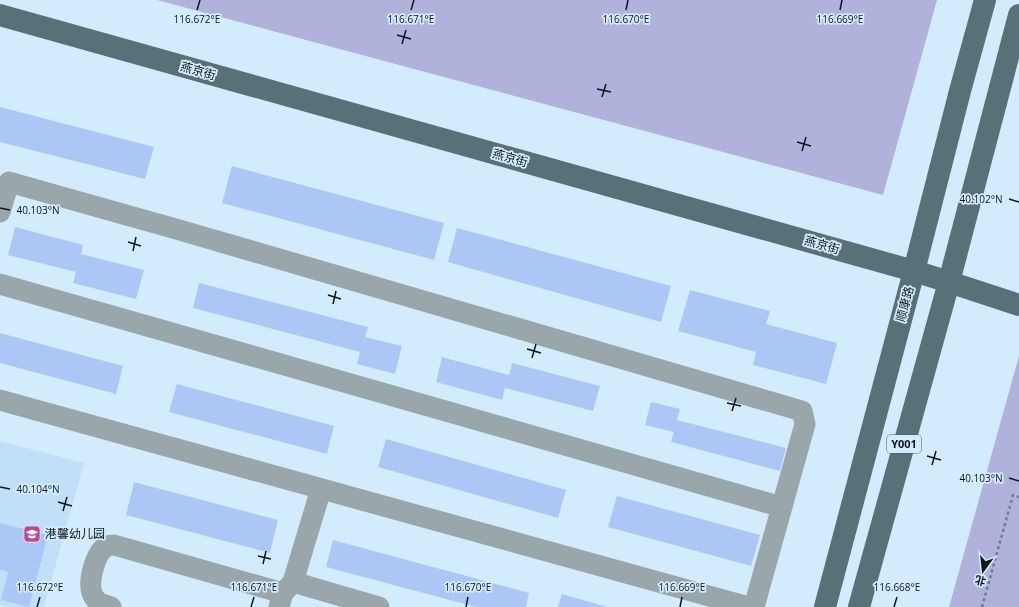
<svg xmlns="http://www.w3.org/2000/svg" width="1019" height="607" font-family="'Open Sans','Noto Sans SC',sans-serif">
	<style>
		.built { fill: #c1e0f7 }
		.green { fill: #b0b2db }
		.building { fill: #acc7f6 }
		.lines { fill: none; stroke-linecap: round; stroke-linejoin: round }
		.path { stroke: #6c7d88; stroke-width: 2.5; stroke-dasharray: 3 3; stroke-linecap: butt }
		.minor { stroke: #99a6aa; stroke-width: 21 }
		.major { stroke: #587077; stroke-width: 22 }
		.ticks { fill: none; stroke: #0d161c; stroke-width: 1.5 }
		.labels { text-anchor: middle; stroke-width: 3.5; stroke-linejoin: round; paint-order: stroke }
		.shield { fill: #d3ecfd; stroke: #485660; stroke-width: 1 }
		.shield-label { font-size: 11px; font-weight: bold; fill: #0d161c }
		.street-label { font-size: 12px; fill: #0d161c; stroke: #d3ecfd }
		.poi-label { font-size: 12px; fill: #0d161c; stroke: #d3ecfd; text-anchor: start }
		.ticks-label { font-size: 10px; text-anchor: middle; fill: #0d161c; stroke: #d3ecfd; stroke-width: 3.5; stroke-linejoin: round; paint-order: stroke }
	</style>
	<rect width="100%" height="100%" fill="#d3ecfd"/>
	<path class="built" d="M0 441 84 463 44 607H7L0 605Z"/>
	<path class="green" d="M157 0H937L883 195Z
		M1019 356V607H949Z"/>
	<path class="building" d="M0 107 154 147 145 179 0 142Z
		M232 166 444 223 434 260 222 203Z
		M15 227 83 245 81 254 144 270 136 299 73 283 76 272 8 255Z
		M457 228 671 286 661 322 448 262Z
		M199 283 368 327 365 337 402 346 395 374 357 364 360 352 193 308Z
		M690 290 770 311 766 324 837 343 826 384 753 365 756 352 678 331Z
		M0 333 123 366 116 394 0 363Z
		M442 357 509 375 512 363 600 386 593 411 505 388 502 400 436 382Z
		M177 384 334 426 327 454 169 412Z
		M651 402 680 409 677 420 786 448 780 471 671 442 674 432 645 425Z
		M386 439 566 490 558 518 378 467Z
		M134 482 278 520 270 553 126 515Z
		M617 496 760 535 751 566 608 527Z
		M0 523 48 535 29 607 1 600 8 572 0 570Z
		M333 540 529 593 526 607H476L326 567Z
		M562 594 607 607H558Z"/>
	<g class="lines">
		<path class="path" d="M982 607 1013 495 1019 497"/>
		<path class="minor" d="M0 212 9 182 176 229 802 411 805 424 754 607
			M0 284 782 507
			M0 400 749 607
			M293 582 379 607
			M111 607 99 603C96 600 93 596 92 593 88 581 95 552 107 546 109 545 111 545 114 545L283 593
			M279 607 283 593 293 582 321 489"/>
		<path class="major" d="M0 15 914 271 949 282 1019 305
			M825 607 914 271 960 91 985 0
			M859 607 949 282 1019 15"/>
	</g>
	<path class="ticks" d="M197 10 200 0M411 10 414 0M626 10 628 0M840 10 842 0M397 35 411 39M402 44 406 30M597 89 611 92M602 97 606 84M797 142 811 146M802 151 806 137M1009 199 1019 202M0 208 10 210M128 242 141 246M133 251 136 237M328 295 341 299M333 304 336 291M527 349 541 353M532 358 536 344M727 403 741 406M732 411 736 398M927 456 941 460M932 465 936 451M1009 478 1019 481M0 487 10 489M58 502 72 506M63 511 67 497M258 556 271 559M263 564 266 551M37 607 40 597M251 607 254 597M466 607 468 597M680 607 682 597M894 607 897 597"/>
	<defs>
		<g id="school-square" transform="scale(0.9)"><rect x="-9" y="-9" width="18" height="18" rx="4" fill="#c4448f" stroke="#d3ecfd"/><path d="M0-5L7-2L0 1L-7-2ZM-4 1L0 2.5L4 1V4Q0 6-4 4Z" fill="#fff"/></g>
	</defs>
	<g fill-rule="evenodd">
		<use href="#school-square" x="32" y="534"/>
	</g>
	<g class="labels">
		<rect class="shield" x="887" y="435" width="34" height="18" rx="3"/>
		<g class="shield-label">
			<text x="904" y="448">Y001</text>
		</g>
		<g class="street-label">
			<text transform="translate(198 71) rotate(16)" y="4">燕京街</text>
			<text transform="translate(510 158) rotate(16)" y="4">燕京街</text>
			<text transform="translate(822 245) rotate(16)" y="4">燕京街</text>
			<text transform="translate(905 304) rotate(-75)" y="4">顺康路</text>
		</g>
		<g class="poi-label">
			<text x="45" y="538">港馨幼儿园</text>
		</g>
	</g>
	<g class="ticks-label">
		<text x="197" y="23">116.672°E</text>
		<text x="411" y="23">116.671°E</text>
		<text x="626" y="23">116.670°E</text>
		<text x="840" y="23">116.669°E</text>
		<text x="981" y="203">40.102°N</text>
		<text x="38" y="214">40.103°N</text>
		<text x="981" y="482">40.103°N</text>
		<text x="38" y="493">40.104°N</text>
		<text x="40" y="591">116.672°E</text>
		<text x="254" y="591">116.671°E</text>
		<text x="468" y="591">116.670°E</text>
		<text x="682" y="591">116.669°E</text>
		<text x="897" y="591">116.668°E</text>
	</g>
	<g transform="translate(983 571) rotate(195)" stroke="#d3ecfd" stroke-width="3" paint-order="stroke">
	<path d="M0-3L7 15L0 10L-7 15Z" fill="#0d161c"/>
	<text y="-6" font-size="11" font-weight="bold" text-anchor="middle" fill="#0d161c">北</text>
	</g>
</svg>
